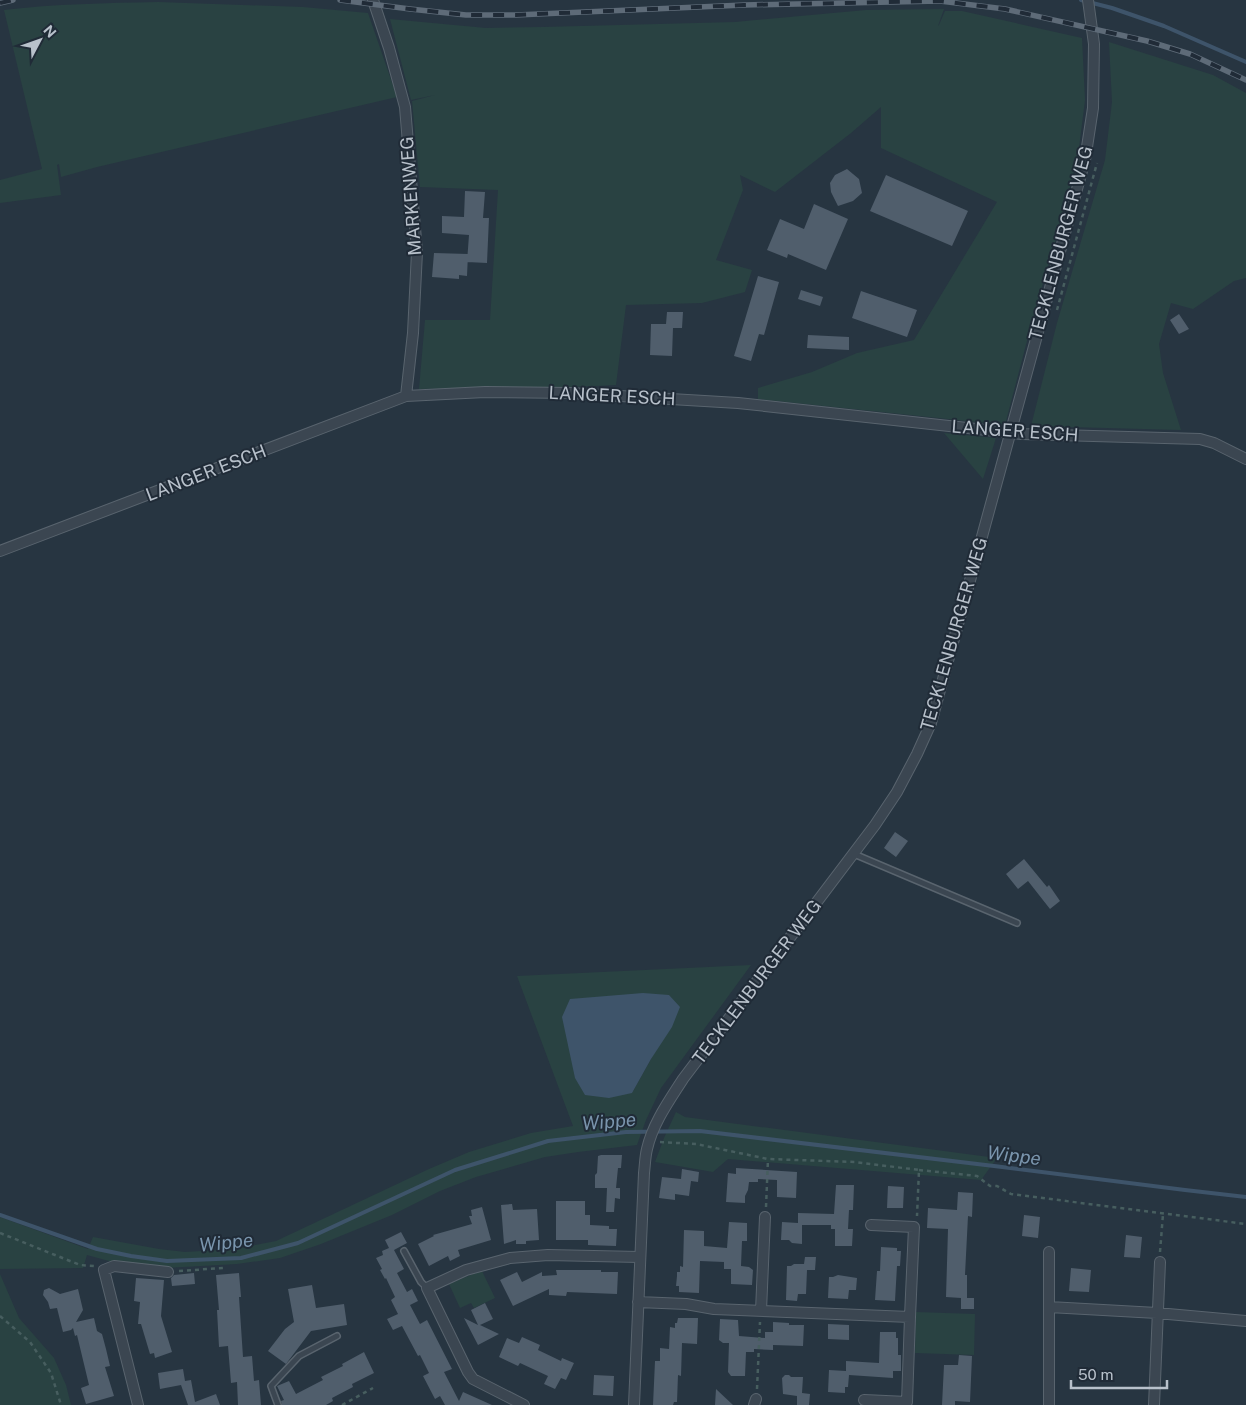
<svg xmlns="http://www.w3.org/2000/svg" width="1246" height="1405" font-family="'Public Sans',sans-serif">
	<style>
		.green { fill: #294242; fill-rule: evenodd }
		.water { fill: #3e546a }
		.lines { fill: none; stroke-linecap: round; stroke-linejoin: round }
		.stream { stroke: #3e546a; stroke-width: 4 }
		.building { fill: #505e6c }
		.service-casing { stroke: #59646e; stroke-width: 8 }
		.minor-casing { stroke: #59646e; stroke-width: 12 }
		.path { stroke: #475e5f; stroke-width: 2.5; stroke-dasharray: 4 4; stroke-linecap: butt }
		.service { stroke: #3b4651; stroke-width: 5 }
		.minor { stroke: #3b4651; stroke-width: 10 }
		.rail-casing { stroke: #5e6b78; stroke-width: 5.5 }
		.rail { stroke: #202b37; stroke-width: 4; stroke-dasharray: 11; stroke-linecap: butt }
		.labels { text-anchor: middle; stroke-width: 4; stroke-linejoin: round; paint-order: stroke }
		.street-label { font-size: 18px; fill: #b8c1cb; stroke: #202b37 }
		.water-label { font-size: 19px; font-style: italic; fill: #7a95ad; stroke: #202b37 }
	</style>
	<rect width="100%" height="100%" fill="#273541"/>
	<path class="green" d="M158 2 303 7 368 13 397 97 97 167 61 177 59 164 57 165 61 195 0 203V180L42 169 4 10C55 4 106 3 158 2Z
		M944 9 938 26 939 25 945 11H962L1082 38 1085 100 1078 156 1061 222 1034 314 1005 425 758 399V388L812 372 857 353 914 340 997 202 881 148V107L851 133 775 192 740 175 743 190 716 260 752 270 745 292 702 303 626 305 616 385C550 389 485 387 419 389L425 320H490L498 190 420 187 412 101 435 95 411 100 390 19 486 28 543 27 735 22 866 10Z
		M1109 42 1213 75 1246 93V278L1234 281 1193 309 1171 303 1159 344 1163 373 1181 430 1031 426 1057 323 1105 160 1112 102Z
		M944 433 996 438 983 479Z
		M751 965 661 1088 646 1120 637 1145 578 1152 545 1157 476 1177 440 1191 392 1215 321 1244 280 1258 237 1264 165 1268 109 1261 87 1255 83 1268 0 1269V1217L88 1249 93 1237 159 1249 185 1252 235 1249 276 1241 429 1169 469 1152 531 1133 573 1126 517 976ZM669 995 651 1059 632 1093Z
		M676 1112 685 1117 997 1158 981 1180 728 1159 713 1172 655 1162 664 1138Z
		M482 1271 495 1298 474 1308 471 1303 460 1308 449 1284 473 1274Z
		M0 1274 19 1318 54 1358 66 1385 71 1405H0Z
		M916 1312 975 1314 974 1355 915 1353Z"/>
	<path class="water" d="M643 993 669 995 680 1007 672 1027 651 1059 632 1093 609 1098 585 1095 575 1078 562 1017 570 999Z"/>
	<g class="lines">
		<path class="stream" d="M1081 0 1112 8 1164 26 1246 62
			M0 1215 97 1249 131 1256 167 1261 241 1258 298 1243 455 1170 548 1141 626 1132 700 1131 994 1166 1185 1190 1246 1197"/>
	</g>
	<path class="building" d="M847 169 859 179 862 193 853 201 838 206 831 192 830 183 835 175Z
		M886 175 968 211 952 246 870 211Z
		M465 191 485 192 483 218H489L487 263 467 262 469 235 442 233V216L464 217Z
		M814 204 848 219 826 270 788 254 787 258 767 250 780 219 804 229Z
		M434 253 468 254 467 276 459 275V279L432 277Z
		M758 276 779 282 764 335 759 334 751 361 734 356Z
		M801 290 823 297 820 306 798 299Z
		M861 291 917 310 907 337 852 318Z
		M667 312H683L682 328H673L672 356 650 355 651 324H666Z
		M1179 314 1189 329 1179 334 1170 320Z
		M808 335 849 337V350L807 348Z
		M895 832 908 841 896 857 884 848Z
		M1024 859 1047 887 1049 885 1060 901 1050 909 1028 881 1018 889 1006 874Z
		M601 1155H622L621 1168H618L616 1188H620V1199L615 1198 614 1212H606L607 1188H595V1175L597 1173 598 1156Z
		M736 1168 797 1172 796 1198 777 1197V1180L758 1179V1182H749L748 1190 745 1196V1203L726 1202 728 1173 736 1174Z
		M682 1169 699 1172 698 1182 691 1181 689 1196 675 1194V1200L659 1198 662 1177 681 1179Z
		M836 1185H854L853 1210H849L848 1229H853L852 1246H835V1229H831V1225H802V1244L792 1243 789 1240H781L782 1222 798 1223V1213L834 1214Z
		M888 1186 904 1187 903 1208H887Z
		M958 1192 973 1193 972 1217 968 1216 965 1275H967V1298H974V1309H961V1298L946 1297 948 1229 927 1228 928 1208 957 1210Z
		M556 1201H585V1215H590V1225L609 1226V1229H617L616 1246 588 1245V1240H556Z
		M512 1204 513 1210 537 1209 539 1240 526 1241V1244H516V1240L504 1244 501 1205Z
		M482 1207 491 1240 458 1250 460 1256 450 1261 448 1256 429 1266 418 1244 434 1236 433 1235 472 1224 469 1216H472L471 1210Z
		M1024 1215 1040 1217 1038 1238 1022 1236Z
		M729 1222 747 1223V1241H742L741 1266 749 1267 753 1270 752 1285 731 1284V1269H724V1262L700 1261 699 1293 679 1292V1286H676L677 1276V1272H680V1266L683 1267 684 1230 704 1231V1246L727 1248Z
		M401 1232 407 1243 394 1250 404 1269 397 1273 407 1292 412 1289 418 1301 410 1305 420 1324 427 1320 452 1369 444 1372 459 1401 463 1392 492 1405H445L440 1396 435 1399 423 1376 429 1373 420 1355 418 1356 402 1326 393 1330 387 1319 398 1314 391 1300 395 1297 386 1278 385 1279 380 1270 382 1269 376 1258 383 1255 382 1251 389 1248 385 1240Z
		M1126 1235 1142 1237 1140 1258 1124 1257Z
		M881 1247 897 1248V1251H901L900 1266H897L895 1301 875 1300 877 1271H880Z
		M805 1257H816L815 1270H807L806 1294H798L797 1301 786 1300 787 1266H791L794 1264H804Z
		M1071 1268 1091 1270 1089 1292 1069 1291Z
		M556 1270H601V1272H618L617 1294 567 1292 566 1296 549 1295V1289L513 1306 500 1280 517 1272 522 1282 542 1272V1276L557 1275Z
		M194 1273 195 1284 172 1286 171 1278 174 1275Z
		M239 1273 241 1297H239L243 1357 252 1356 254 1381 259 1380 261 1405H238L237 1382 231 1383 228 1346 219 1347 217 1310H219L216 1275Z
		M838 1275 857 1278 856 1290H849L848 1299 828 1298 829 1277H833Z
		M136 1278 164 1280 161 1316 172 1352 155 1358 154 1353 150 1354 141 1324H138L140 1302 134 1301Z
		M312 1285 316 1308 344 1304 347 1325 311 1331 286 1364 268 1351 285 1329 294 1322 288 1289Z
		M49 1288 60 1294 78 1289 83 1310 76 1322 94 1318 97 1331 102 1334 106 1349 110 1366 105 1367 114 1396 86 1404 81 1388 89 1385 77 1335 75 1336 73 1328 71 1330 63 1332 57 1308 50 1309 48 1302 43 1295 44 1290Z
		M485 1303 493 1319 480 1325 499 1334 478 1345 464 1318 478 1325 471 1310Z
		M678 1318H698L697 1344 682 1343 681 1376 678 1375 677 1402H674L673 1405H653L655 1361H660V1348L669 1349 670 1327 675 1328V1323H677Z
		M720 1319 738 1320 739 1336 765 1338V1332H773V1322L789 1323V1325H804L803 1346 773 1345V1350L754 1349V1352H746L745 1376H731L728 1372 729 1343H723L719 1340Z
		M828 1324 849 1325V1340L828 1339Z
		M880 1332H896V1338H898V1355H901V1371H893V1378L849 1375 848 1387H845V1393L828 1392 829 1370 846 1371V1361L879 1363Z
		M522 1337 540 1345 538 1350 561 1361 562 1358 574 1363 566 1380 561 1378 555 1389 544 1384 548 1376 520 1363 518 1366 499 1357 507 1338 519 1343Z
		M364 1352 374 1373 352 1384 353 1387 332 1398 333 1401 326 1405H282L281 1401 284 1400 277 1386 289 1381 296 1394 323 1380 321 1377 343 1366 342 1364Z
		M959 1355 972 1356 970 1402 955 1401V1405H942L944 1365H958Z
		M183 1369 185 1381 191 1380 195 1402 216 1394 220 1405H188L181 1385 160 1389 158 1373Z
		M594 1375 614 1376 613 1396 593 1395Z
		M785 1375H789L791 1377H803L802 1393 810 1394 809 1405H797V1396L783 1394 782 1378Z
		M716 1389 733 1405H715Z"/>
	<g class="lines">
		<g class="service-casing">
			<path id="service" d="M854 854 1017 923
				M404 1251 421 1282 427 1288
				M278 1405 271 1386 299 1356 337 1336"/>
		</g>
		<g class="minor-casing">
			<path id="minor" d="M373 0 389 48 405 107 417 252 413 333 406 396
				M0 551 406 396 485 392 570 393 738 403 1022 434 1200 439 1214 443 1246 459
				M638 1302 686 1304 714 1309 910 1317
				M1049 1307V1252
				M761 1311 765 1217
				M864 1400 907 1402 910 1317 914 1227 871 1225
				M138 1405 104 1270 114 1266 168 1272
				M524 1405 473 1379 468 1372 427 1288 466 1270 510 1258 548 1255 639 1257
				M634 1405 644 1173C645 1165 645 1157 647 1149 653 1123 669 1101 683 1079L875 825 897 792 917 754 931 723 1085 160 1093 108 1094 44 1088 0
				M754 1405 756 1399
				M1049 1405V1307L1157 1313 1246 1321
				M1154 1405 1160 1262"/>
		</g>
		<path class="path" d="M1057 310 1097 163
			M660 1142 696 1144 768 1159 855 1162 919 1170 917 1216
			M919 1170 977 1176 990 1186H997L1011 1194 1246 1224
			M766 1207 768 1159
			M0 1233 80 1265 95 1266
			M1160 1252 1163 1214
			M179 1271 223 1268
			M0 1316 30 1342 51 1373 61 1405
			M757 1389 760 1322
			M342 1405 373 1388"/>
		<use href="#service" class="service"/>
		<use href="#minor" class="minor"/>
		<g class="rail-casing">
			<path id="rail" d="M340 0 410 9 466 15H516L744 5 940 1 1005 9 1147 41 1190 54 1246 80
				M0 3 13 0"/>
		</g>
		<use href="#rail" class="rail"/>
	</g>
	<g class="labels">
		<g class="street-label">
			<text transform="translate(411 196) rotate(-94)" y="6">MARKENWEG</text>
			<text transform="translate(1061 243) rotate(-75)" y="6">TECKLENBURGER WEG</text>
			<text transform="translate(612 396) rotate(3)" y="6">LANGER ESCH</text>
			<text transform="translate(1015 431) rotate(4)" y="6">LANGER ESCH</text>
			<text transform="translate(206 473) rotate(-21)" y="6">LANGER ESCH</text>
			<text transform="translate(954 634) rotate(-74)" y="6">TECKLENBURGER WEG</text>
			<text transform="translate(757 982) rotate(-53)" y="6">TECKLENBURGER WEG</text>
		</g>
		<g class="water-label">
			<text transform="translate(609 1121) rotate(-5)" y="7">Wippe</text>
			<text transform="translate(1014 1155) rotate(7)" y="7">Wippe</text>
			<text transform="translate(226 1242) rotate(-6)" y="7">Wippe</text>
		</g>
	</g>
	<g transform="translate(40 40) rotate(49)" stroke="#202b37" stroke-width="4" paint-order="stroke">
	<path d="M0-4L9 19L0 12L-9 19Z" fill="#b8c1cb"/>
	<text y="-8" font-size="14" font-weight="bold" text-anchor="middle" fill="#b8c1cb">N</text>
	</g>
	<path d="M1071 1380v8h96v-8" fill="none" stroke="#b8c1cb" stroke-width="2.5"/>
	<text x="1078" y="1380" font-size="15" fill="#b8c1cb" stroke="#202b37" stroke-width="4" paint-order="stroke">50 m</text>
</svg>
